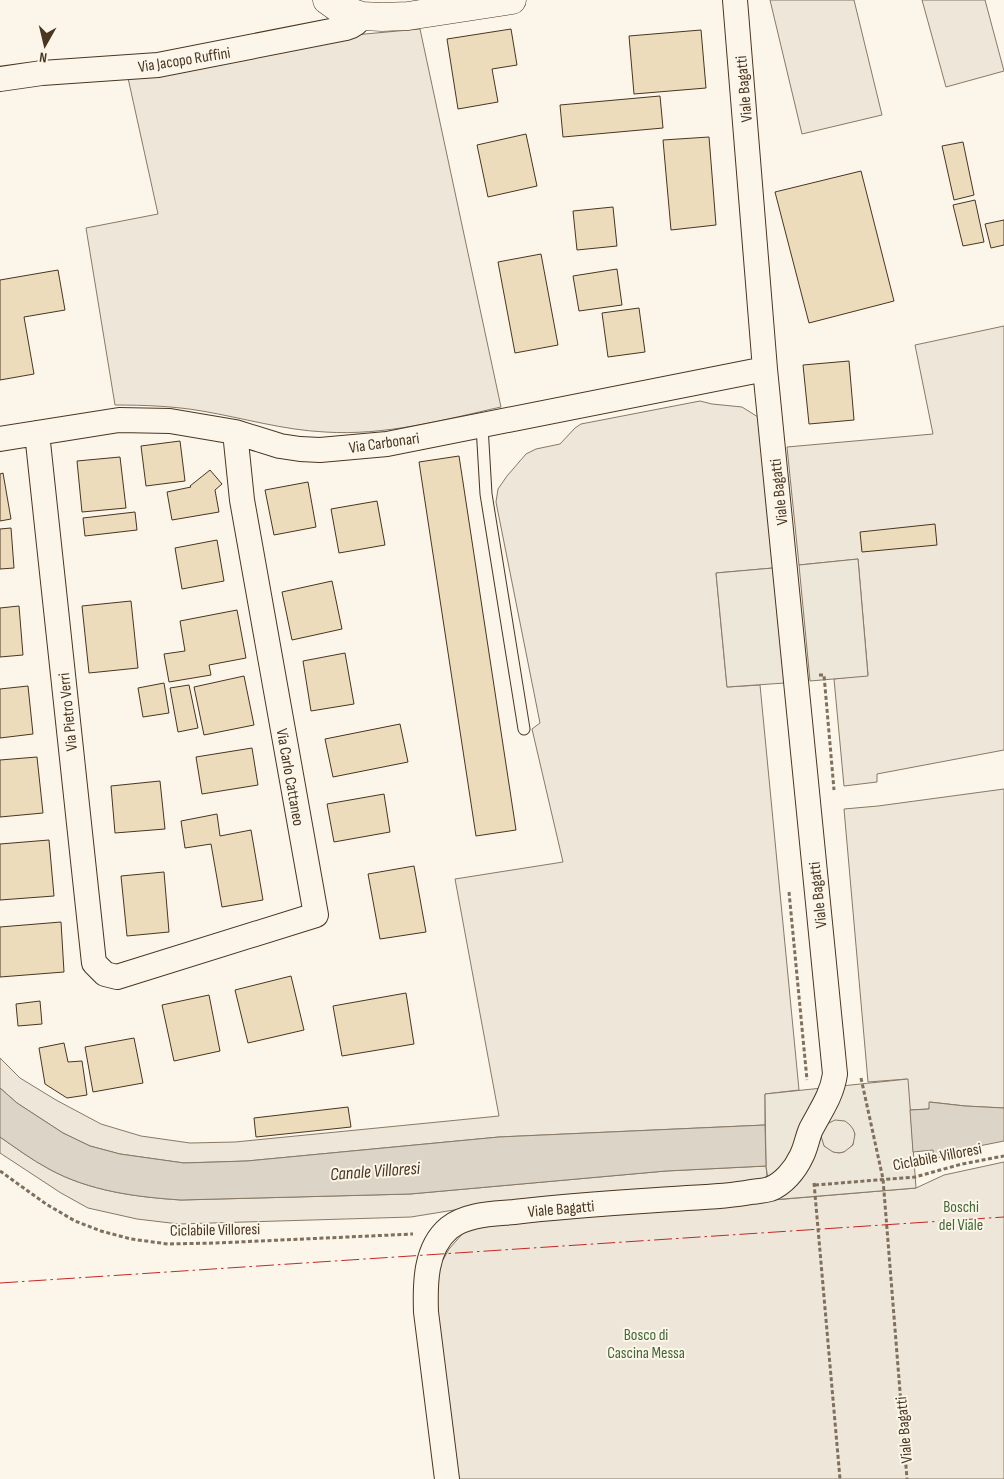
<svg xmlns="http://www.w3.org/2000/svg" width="1004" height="1479" font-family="'Sofia Sans Condensed',sans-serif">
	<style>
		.green { fill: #ede6d9; stroke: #887966 }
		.parking { fill: #ede7d9; stroke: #887966; fill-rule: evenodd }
		.water { fill: #dcd4c6; stroke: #887966 }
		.building { fill: #ecdcbc; stroke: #4a3520 }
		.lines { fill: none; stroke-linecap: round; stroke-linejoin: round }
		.lane-casing { stroke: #4a3520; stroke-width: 13 }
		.street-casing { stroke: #4a3520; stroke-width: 26 }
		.secondary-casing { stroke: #4a3520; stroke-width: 29 }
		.path { stroke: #7f6f5c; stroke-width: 3; stroke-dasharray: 4 2.5; stroke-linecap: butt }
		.lane { stroke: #fbf6e9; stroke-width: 11 }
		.street { stroke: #fbf6e9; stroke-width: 24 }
		.secondary { stroke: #fbf6e9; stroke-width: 28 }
		.power { stroke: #c62828; stroke-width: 1; stroke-dasharray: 18 4 2.5 4; stroke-linecap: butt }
		.labels { text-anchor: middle; stroke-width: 4; stroke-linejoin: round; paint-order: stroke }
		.street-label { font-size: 16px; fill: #4a3520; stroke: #fbf6e9 }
		.park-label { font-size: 16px; fill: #436837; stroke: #fbf6e9 }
		.water-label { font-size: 18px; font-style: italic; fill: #4a3520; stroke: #fbf6e9 }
	</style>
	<rect width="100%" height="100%" fill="#fbf6e9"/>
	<path class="green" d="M770 0H854L882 115 802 134Z
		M922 0H985L1004 71 946 87Z
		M420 29 501 407C443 420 385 436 325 432 283 430 243 418 202 411 173 406 143 405 115 405L86 228 158 214 128 78 354 35Z
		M1004 326V750L877 774V782L844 786 834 679 868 675 858 559 799 565 787 447 933 434 915 345Z
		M700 401 712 404 742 407 758 417 773 568 716 573 727 687 760 685 799 1090 765 1094V1125L499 1137 247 1161 184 1163 120 1154 90 1146 63 1133 17 1103 0 1088V1058L20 1078 56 1100 101 1124 141 1136 190 1143 235 1142 499 1116 455 879 563 862 532 729 540 723 496 502 498 489 507 476 526 454 536 449 560 444 575 428 581 424Z
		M1004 789V1108L965 1106 930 1102 929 1109 910 1110 907 1079 868 1082 844 809 878 806Z
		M821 1136a17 17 0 1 1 34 0a17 17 0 1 1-34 0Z
		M0 1137C16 1148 32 1160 49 1169 89 1191 136 1197 181 1200L410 1194 666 1171 766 1166 767 1176 756 1182 485 1205 411 1217 179 1224 137 1219 88 1208 61 1193 0 1153Z
		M1004 1162V1479H454L434 1311 438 1269 449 1249 464 1232 478 1225 916 1188 944 1175Z"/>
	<path class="parking" d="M858 559 868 676 810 681 799 565Z
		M773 568 785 683 727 687 716 573Z
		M908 1079 916 1188 771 1200 766 1166 765 1094ZM835 1120 845 1121 850 1125 853 1129 855 1134 853 1145 844 1152 839 1153 833 1152 824 1146 821 1136 825 1125Z"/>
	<path class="water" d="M0 1088 17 1103 63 1133 90 1146 120 1154 184 1163 247 1161 499 1137 765 1125 766 1166 666 1171 410 1194 181 1200C136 1197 89 1191 49 1169 32 1160 16 1148 0 1137Z
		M929 1102 965 1106 1004 1108V1141L969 1148 934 1159 933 1150 913 1152 910 1110 929 1109Z"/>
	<path class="building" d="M511 29 517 65 492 69 498 102 458 109 447 39Z
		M701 30 706 88 634 94 629 36Z
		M660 96 663 128 563 137 560 105Z
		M526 134 537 186 488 197 477 145Z
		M709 137 716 225 671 230 663 140Z
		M963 142 974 195 954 200 942 146Z
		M861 171 894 301 809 323 775 192Z
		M975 200 984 242 963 246 953 205Z
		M613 207 617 246 577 250 573 211Z
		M1004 220V245L991 248 985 224Z
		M541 254 558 345 515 353 498 262Z
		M617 269 622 305 579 311 573 276Z
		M58 270 65 310 24 317 34 374 0 380V280Z
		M639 308 645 352 608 357 602 313Z
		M849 361 854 420 809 424 803 365Z
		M180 441 185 481 146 486 141 446Z
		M459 456 516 830 476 836 419 462Z
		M120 457 126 508 82 512 77 461Z
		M210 470 222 484 215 490 219 512 172 520 167 492 191 487 190 486Z
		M3 473 11 519 0 521V474Z
		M308 482 316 527 274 535 265 490Z
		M377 501 385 545 339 553 331 509Z
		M135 512 137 530 85 536 83 518Z
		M935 524 937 545 862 552 860 532Z
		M11 528 14 568 0 569V529Z
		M217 540 224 581 182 589 175 548Z
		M332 581 342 629 292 640 282 592Z
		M131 601 138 668 89 673 82 606Z
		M19 606 23 655 0 657V608Z
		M237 610 246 658 209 665 211 675 169 682 164 654 185 651 180 621Z
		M345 653 354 704 311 711 303 661Z
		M244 676 254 725 204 735 194 687Z
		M164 683 169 713 143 717 138 688Z
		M189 685 198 728 178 732 170 688Z
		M28 686 33 734 0 738V689Z
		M400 724 408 762 333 777 325 739Z
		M252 748 258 785 202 794 196 757Z
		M37 757 43 813 0 817V760Z
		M160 781 165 829 115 833 111 786Z
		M384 794 390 832 334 842 327 804Z
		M217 814 220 836 251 830 263 900 222 907 211 844 185 848 181 821Z
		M49 840 54 896 0 900V844Z
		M414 866 426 932 380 939 368 874Z
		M164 872 169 932 127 936 121 876Z
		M61 922 64 972 0 977V927Z
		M291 976 304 1030 248 1043 235 990Z
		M406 993 414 1044 342 1056 333 1006Z
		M209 995 220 1051 174 1061 162 1005Z
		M40 1001 42 1024 18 1026 16 1004Z
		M134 1038 143 1083 93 1092 85 1047Z
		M64 1043 68 1062 82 1061 87 1095 67 1098 45 1084 39 1048Z
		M348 1107 351 1127 256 1137 254 1118Z"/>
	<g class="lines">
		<g class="lane-casing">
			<path id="lane" d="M482 426 486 494 524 729"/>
		</g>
		<g class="street-casing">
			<path id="street" d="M0 79 42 73 158 65 346 28C353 26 358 23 362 16
				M37 433 94 963 105 974 117 977 316 915 242 500 235 432
				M0 439 119 420 170 421 235 432 280 446 300 449 320 450 387 444 765 369
				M447 1479 426 1312C425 1284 425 1248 449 1228 466 1214 493 1214 514 1212 572 1205 629 1202 687 1198 709 1197 730 1196 751 1192 757 1191 764 1191 770 1189 783 1184 795 1170 801 1157 806 1148 807 1138 811 1129 821 1110 832 1095 835 1074L765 369 735 0"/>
		</g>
		<g class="secondary-casing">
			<path id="secondary" d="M327 0 338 8 362 16 382 17 408 16 512 0"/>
		</g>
		<path class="path" d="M819 675H824L834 790
			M789 892 807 1080
			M861 1078 883 1179 907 1479
			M0 1171 46 1204 75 1221 101 1231 131 1239 168 1244 216 1243 413 1234
			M814 1183 840 1479
			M815 1185 915 1177 962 1164 1004 1156"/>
		<use href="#lane" class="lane"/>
		<use href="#street" class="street"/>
		<use href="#secondary" class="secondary"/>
		<path class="power" d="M0 1283 1004 1217"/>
	</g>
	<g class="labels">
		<g class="street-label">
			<text transform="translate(184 59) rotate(-9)" y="6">Via Jacopo Ruffini</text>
			<text transform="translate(743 89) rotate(-95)" y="6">Viale Bagatti</text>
			<text transform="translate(384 442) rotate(-8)" y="6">Via Carbonari</text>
			<text transform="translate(778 492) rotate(-96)" y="6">Viale Bagatti</text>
			<text transform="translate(67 712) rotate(-96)" y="6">Via Pietro Verri</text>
			<text transform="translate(291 777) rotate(80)" y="6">Via Carlo Cattaneo</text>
			<text transform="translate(817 895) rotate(-96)" y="6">Viale Bagatti</text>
			<text transform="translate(937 1156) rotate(-11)" y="6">Ciclabile Villoresi</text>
			<text transform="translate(561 1208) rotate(-5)" y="6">Viale Bagatti</text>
			<text transform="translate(215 1229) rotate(-1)" y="6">Ciclabile Villoresi</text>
			<text transform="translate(903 1430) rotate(-95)" y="6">Viale Bagatti</text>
		</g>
		<g class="park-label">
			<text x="961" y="1212">Boschi<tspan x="961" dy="18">del Viale</tspan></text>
			<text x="646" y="1340">Bosco di<tspan x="646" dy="18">Cascina Messa</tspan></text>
		</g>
		<g class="water-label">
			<text transform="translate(375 1171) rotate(-4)" y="6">Canale Villoresi</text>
		</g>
	</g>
	<g transform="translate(45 45) rotate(188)" stroke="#fbf6e9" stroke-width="4" paint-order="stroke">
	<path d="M0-4L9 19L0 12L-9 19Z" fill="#4a3520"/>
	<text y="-8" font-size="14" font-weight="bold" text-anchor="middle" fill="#4a3520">N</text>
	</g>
</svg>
